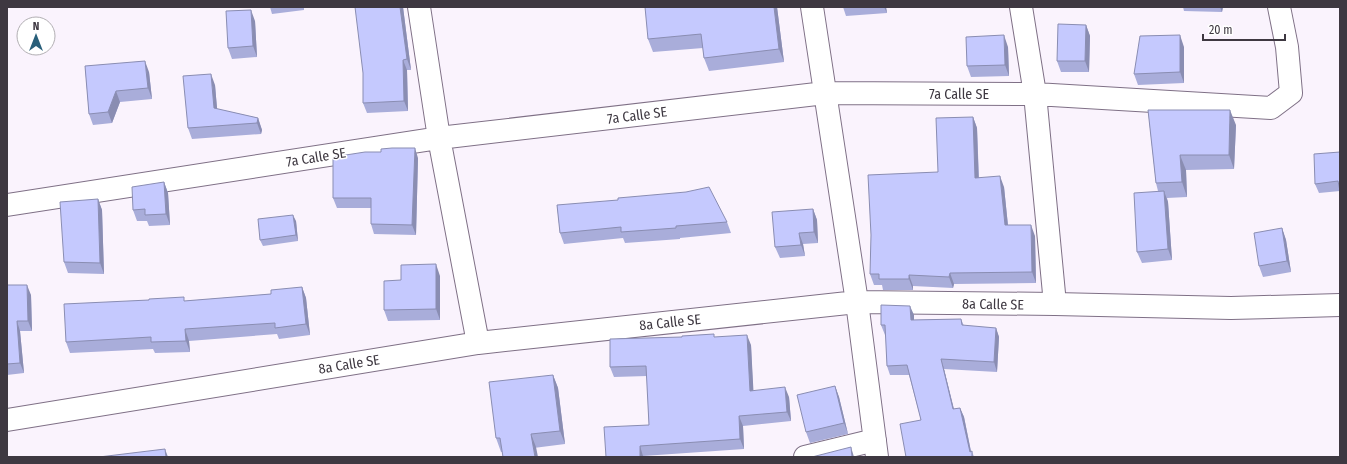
<svg xmlns="http://www.w3.org/2000/svg" width="1347" height="464" font-family="'Fira Sans Condensed',sans-serif">
	<style>
		.lines { fill: none; stroke-linecap: round; stroke-linejoin: round }
		.street-casing { stroke: #7f7086; stroke-width: 24 }
		.street { stroke: #fff; stroke-width: 22 }
		.wall { fill: #a9adda }
		.shaded-wall { fill: #8a8db2 }
		.building { fill: #c5c9fe; stroke: #8a8db2 }
		.labels { text-anchor: middle; stroke-width: 3; stroke-linejoin: round; paint-order: stroke }
		.street-label { font-size: 14px; fill: #3e3841; stroke: #fff }
	</style>
	<rect width="100%" height="100%" fill="#faf3fd"/>
	<g class="lines">
		<g class="street-casing">
			<path id="street" d="M419 7 439 138 478 343
				M812 7 857 302 877 457
				M1021 7 1035 94 1055 304
				M7 205 439 138 825 93 1035 94 1271 108 1291 93 1287 47 1279 7
				M7 420 478 343 857 302 1055 304 1231 308 1340 305
				M805 457 875 440"/>
		</g>
		<use href="#street" class="street"/>
	</g>
	<path class="wall" d="M270 7H304V10L272 14Z
		M403 7 411 70H407L408 111 367 113 363 103V73Z
		M777 7 784 62 709 71 704 58 703 48 653 52 648 39Z
		M843 7H886L887 13 846 16Z
		M1183 7H1223L1222 12 1184 11Z
		M255 21 257 57 232 59 228 48Z
		M1086 25 1090 36 1089 72H1061L1057 61Z
		M1008 47 1009 76 971 77 967 66Z
		M1184 47V83L1138 85 1134 74Z
		M85 66 149 72 152 99 120 102 112 123 93 125 89 114Z
		M215 85 217 109 258 118 262 130 261 134 192 139 188 128Z
		M1148 110 1236 125 1234 169 1186 170 1187 197 1167 198 1168 202 1172 260 1142 263 1137 252 1158 191 1156 183Z
		M973 117 977 128 979 178 1004 187 1008 225 1035 236 1036 283 954 284 953 288 913 286V290H883L882 285H874L870 274 938 172Z
		M1340 152V191L1319 193 1315 184Z
		M418 158 416 235 374 234 371 224V208H337L333 198Z
		M164 182 168 193 170 225 149 226 147 221H137L133 210Z
		M98 199 102 210 104 274 68 273 64 262Z
		M557 205 727 222 731 233 680 238V239L625 243 623 238 564 244 560 233Z
		M813 209 817 220 818 243 803 244 805 256 780 258 775 247Z
		M296 221 298 241 263 246 260 240Z
		M1282 228 1286 240 1291 272 1263 277 1259 266Z
		M440 276V320L388 321 384 310 401 280Z
		M7 285 31 295 32 331H20L24 373 7 375Z
		M302 287 306 298 310 335 279 339 277 334 189 341 190 352 155 353 153 349 70 353 66 342 185 301 271 294Z
		M914 315V320L961 319 964 326 996 328 999 337 997 372 944 369 954 409 960 408 964 417 971 451H972L974 457H906L921 420 909 375H890L887 366 886 335H885L881 325Z
		M715 337 751 345 753 391 789 397 791 421 743 426 744 449 643 456V457H606L649 425 647 376 614 377 610 367Z
		M553 375 558 388 565 444 501 452 496 438Z
		M835 386 839 397 848 434 810 443 806 432Z"/>
	<path class="shaded-wall" d="M400 7H403L411 70 407 59Z
		M774 7H777L784 62 779 49Z
		M884 7H886L887 13Z
		M1220 7H1223L1222 12Z
		M251 10 255 21 257 57 253 46Z
		M1086 25 1090 36 1089 72 1085 61Z
		M1004 35 1008 47 1009 76 1005 65Z
		M1180 35 1184 47V83L1180 72Z
		M403 60 407 70 408 111 404 101Z
		M145 61 149 72 152 99 148 88Z
		M211 74 215 85 218 119 214 108Z
		M116 91 120 102 112 123 108 112Z
		M1230 110 1236 125 1234 169 1229 155Z
		M973 117 977 128 979 189 975 178Z
		M258 118 262 130 261 134 257 123Z
		M415 148 418 158 416 235 412 225Z
		M1180 155 1186 170 1187 197 1182 182Z
		M1000 176 1004 187 1009 236 1005 225Z
		M164 182 168 193 170 225 166 214Z
		M1164 191 1168 202 1172 260 1168 249Z
		M98 199 102 210 104 274 100 263Z
		M813 209 817 220 818 243 814 232Z
		M293 215 296 221 298 241 296 235Z
		M1031 225 1035 236 1036 283 1032 272Z
		M1282 228 1286 240 1291 272 1287 261Z
		M799 233 803 244 805 256 801 245Z
		M436 264 440 276V320L436 309Z
		M950 273 954 284 953 288 949 277Z
		M909 275 913 286V290L909 279Z
		M27 285 31 295 32 331 28 321Z
		M302 287 306 298 310 335 306 324Z
		M910 306 914 315V330L911 320Z
		M17 321 20 331 24 373 20 363Z
		M996 328 999 337 997 372 994 362Z
		M185 329 189 341 190 352 186 341Z
		M747 335 751 345 754 401 750 391Z
		M941 359 944 369 956 418 953 409Z
		M553 375 558 388 565 444 560 431Z
		M835 386 839 397 848 434 844 423Z
		M785 387 789 397 791 421 787 412Z
		M960 408 964 417 972 457 970 452Z
		M739 416 743 426 744 449 740 439Z
		M531 434 536 447 538 457H535Z
		M640 446 643 456V457H640Z
		M851 447 854 457H852Z
		M165 449 168 457H166Z"/>
	<path class="building" d="M355 7H400L407 59 403 60 404 101 363 103V73Z
		M645 7H774L779 49 704 58 701 34 648 39Z
		M251 10 253 46 228 48 226 11Z
		M1058 24 1086 25 1085 61H1057Z
		M1004 35 1005 65 967 66 966 37Z
		M1180 35V72L1134 74 1140 36Z
		M145 61 148 88 116 91 108 112 89 114 85 66Z
		M211 74 214 108 258 118 257 123 188 128 183 76Z
		M1148 110H1230L1229 155H1180L1182 182 1156 183Z
		M973 117 975 178 1000 176 1005 225H1031L1032 272 950 273 949 277 909 275V279H879V274H870L871 235 868 175 938 172 936 118Z
		M392 148H415L412 225 371 224V198H333V157L365 152H381V149Z
		M1340 152V191L1338 181 1315 184 1314 154Z
		M164 182 166 214 145 215V209L133 210 132 187Z
		M709 187 727 222 676 226V228L621 232V227L560 233 557 205 618 200V198L686 192Z
		M1164 191 1168 249 1137 252 1134 193Z
		M98 199 100 263 64 262 60 202Z
		M813 209 814 232 799 233 801 245 775 247 772 212Z
		M293 215 296 235 260 240 258 219Z
		M1282 228 1287 261 1259 266 1254 233Z
		M436 264V309L384 310V281L401 280V265Z
		M7 285H27L28 321H17L20 363 7 364Z
		M302 287 306 324 275 328V323L185 329 186 341 151 342V337L66 342 64 304 149 300V299L184 297V301L271 294V290Z
		M881 305 910 306 911 320 961 319 962 325 996 328 994 362 941 359 953 409 960 408 970 452 972 451V457H906L900 424 921 420 907 365 887 366 885 325H881Z
		M714 334V337L747 335 750 391 785 387 787 412 739 416 740 439 640 446V457H606L604 427 649 425 646 366 610 367V339L682 337V336Z
		M553 375 560 431 531 434 535 457H503L500 438H496L489 382Z
		M835 386 844 423 806 432 797 395Z
		M851 447 852 457H811H812Z
		M165 449 166 457H99Z"/>
	<g class="labels">
		<g class="street-label">
			<text x="959" y="99">7a Calle SE</text>
			<text transform="translate(637 115) rotate(-7)" y="5">7a Calle SE</text>
			<text transform="translate(316 157) rotate(-9)" y="5">7a Calle SE</text>
			<text transform="translate(993 304) rotate(1)" y="5">8a Calle SE</text>
			<text transform="translate(670 322) rotate(-6)" y="5">8a Calle SE</text>
			<text transform="translate(349 364) rotate(-9)" y="5">8a Calle SE</text>
		</g>
	</g>
	<rect width="1347" height="464" fill="none" stroke="#3e3841" stroke-width="16"/>
	<g transform="translate(36 36)"><circle r="19" fill="#ffffff" stroke="#b2afb3"/>
	<path d="M0-3L7 15L0 10L-7 15Z" fill="#295f7a"/>
	<text y="-6" font-size="11" font-weight="bold" text-anchor="middle" fill="#3e3841">N</text>
	</g>
	<path d="M1203 34v6h82v-6" fill="none" stroke="#3e3841" stroke-width="2"/>
	<text x="1209" y="34" font-size="12" fill="#3e3841" stroke="#ffffff" stroke-width="3" paint-order="stroke">20 m</text>
</svg>
